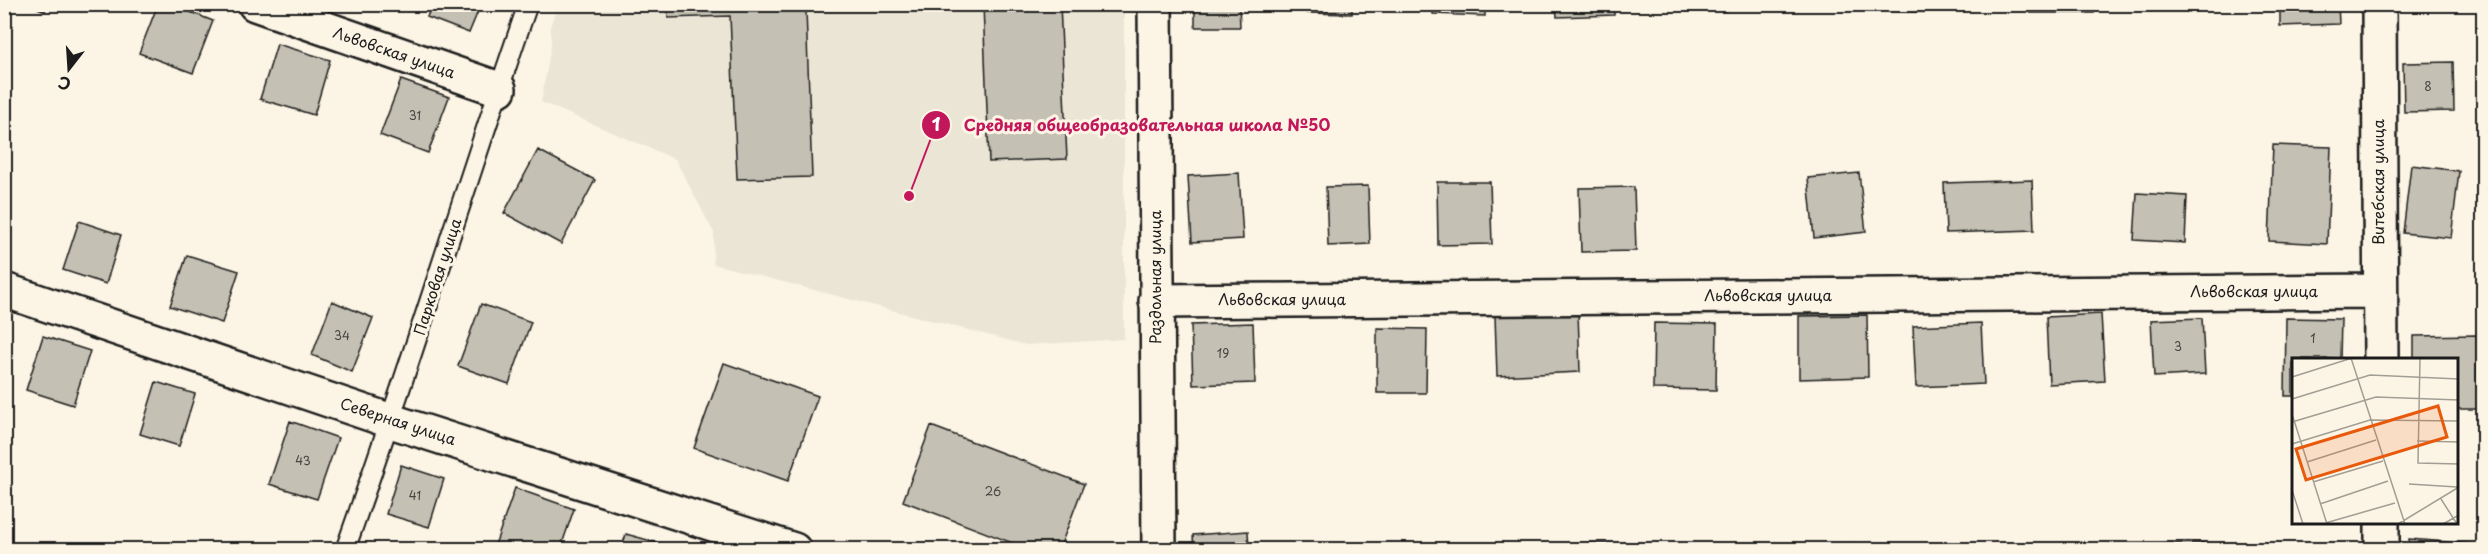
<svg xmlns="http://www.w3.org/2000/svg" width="2488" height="554" font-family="'Playpen Sans',sans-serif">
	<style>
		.built { fill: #ebe5d6 }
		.building { fill: #c4c0b3; stroke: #1c1c1c; stroke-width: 1.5 }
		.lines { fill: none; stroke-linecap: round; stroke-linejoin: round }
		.service-casing { stroke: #1c1c1c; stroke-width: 22 }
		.minor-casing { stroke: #1c1c1c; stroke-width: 38 }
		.tertiary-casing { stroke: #1c1c1c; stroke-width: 38 }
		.service { stroke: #fcf5e5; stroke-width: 18 }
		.minor { stroke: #fcf5e5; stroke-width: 33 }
		.tertiary { stroke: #fcf5e5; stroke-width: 33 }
		.labels { text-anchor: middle; stroke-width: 6; stroke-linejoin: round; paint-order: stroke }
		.number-label { font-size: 12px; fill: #464542 }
		.street-label { font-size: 15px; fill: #1c1c1c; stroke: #fcf5e5 }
		.inset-road { fill: none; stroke: #a29e95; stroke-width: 1.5 }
		.view { fill: #e8590c; fill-opacity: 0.15; stroke: #e8590c; stroke-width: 3 }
		.inset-edge { fill: none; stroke: #1c1c1c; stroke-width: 3 }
		.leader { fill: none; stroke: #c2185b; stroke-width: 2 }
		.callout-dot { fill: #c2185b; stroke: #fcf5e5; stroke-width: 2 }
		.mark-label { font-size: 18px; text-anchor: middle; font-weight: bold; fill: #fff }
		.callout-label { font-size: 16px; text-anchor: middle; font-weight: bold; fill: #c2185b; stroke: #fcf5e5; stroke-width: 6; stroke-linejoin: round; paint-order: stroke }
	</style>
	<rect width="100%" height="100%" fill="#fcf5e5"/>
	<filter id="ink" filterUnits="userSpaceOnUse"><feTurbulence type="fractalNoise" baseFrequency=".0167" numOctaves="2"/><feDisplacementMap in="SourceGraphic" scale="12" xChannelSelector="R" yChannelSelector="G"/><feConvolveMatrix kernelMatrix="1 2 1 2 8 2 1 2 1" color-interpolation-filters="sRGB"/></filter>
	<g filter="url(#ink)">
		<path class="built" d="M558 5H1124V339L1026 345 713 264 714 233 675 159 541 102 551 46V23Z"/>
		<path class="building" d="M28 4H48L45 11Z
			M158 4H170L213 21 193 73 139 53Z
			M432 4H481L469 33 427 17Z
			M667 4H941L806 10 812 177 737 179 730 16 668 18Z
			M983 4H1060L1067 159 989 162Z
			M1195 4H1239L1240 27H1195Z
			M1307 4H1352V14L1307 13Z
			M1433 4H1485V16L1433 14Z
			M1556 4H1614V15L1557 17Z
			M1682 4H1727L1726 11 1682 6Z
			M1873 4H1932V12L1873 11Z
			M2031 4H2094V13H2030Z
			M2280 4H2338L2339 24 2280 26Z
			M277 44 330 60 314 115 260 99Z
			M2453 62 2454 111 2404 112 2403 63Z
			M401 80 449 97 428 153 380 135Z
			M2273 145 2331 147 2327 244 2269 241Z
			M538 150 595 180 561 244 504 213Z
			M2411 165 2459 171 2451 238 2403 233Z
			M1239 173 1243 239 1192 242 1188 176Z
			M1859 173 1866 232 1814 238 1808 178Z
			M2032 180 2034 230 1946 233 1944 183Z
			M1437 182H1490L1492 244 1438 245Z
			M1368 186 1370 244 1328 246 1326 187Z
			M1634 187 1636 251 1581 252 1579 188Z
			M2137 193 2187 196 2185 243 2134 240Z
			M79 221 121 235 106 284 63 270Z
			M187 255 239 271 222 323 170 306Z
			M332 301 373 318 352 372 312 355Z
			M481 304 531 322 509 384 458 366Z
			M1578 312 1580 372 1497 376 1495 316Z
			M2101 314 2105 381 2049 384 2046 317Z
			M1867 315 1868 377 1799 379V316Z
			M2202 318 2205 374 2154 377 2151 320Z
			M2286 318 2341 319 2340 359H2293V396H2285Z
			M1253 323 1255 383 1193 385 1191 325Z
			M1654 323 1717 324 1716 390 1653 389Z
			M1981 323 1984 384 1916 387 1913 326Z
			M1377 328 1427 329 1426 393H1377Z
			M2477 335 2478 409H2456V359H2414V336Z
			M43 336 90 351 73 405 26 390Z
			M724 363 818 396 788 481 694 448Z
			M156 382 195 394 179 446 140 434Z
			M290 421 338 438 317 499 269 484Z
			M931 426 1084 484 1059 550H1031L903 501Z
			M401 465 444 479 429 527 386 514Z
			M515 488 574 509 560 550H508L495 545Z
			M1248 531 1249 550H1194L1193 535Z
			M626 534 673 547 672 550H621Z
			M2409 539 2473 544 2472 550H2409Z
			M1577 543 1626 544V550H1577Z
			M1855 543 1856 550H1815L1814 546Z
			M2204 543V550H2144V544Z"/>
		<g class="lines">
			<g class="service-casing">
				<path id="service" d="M345 550C410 369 465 185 528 4"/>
			</g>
			<g class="minor-casing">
				<path id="minor" d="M255 4 499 89
					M2379 4 2381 359
					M4 290 391 421 794 550
					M1156 301 2380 291
					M2382 522V550"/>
			</g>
			<g class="tertiary-casing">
				<path id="tertiary" d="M1155 4 1159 550"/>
			</g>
			<use href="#service" class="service"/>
			<use href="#minor" class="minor"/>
			<use href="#tertiary" class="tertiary"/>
		</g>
	</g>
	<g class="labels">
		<g class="number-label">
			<text x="2428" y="91">8</text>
			<text x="415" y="120">31</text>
			<text x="342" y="340">34</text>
			<text x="2313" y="343">1</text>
			<text x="2178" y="351">3</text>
			<text x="1223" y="358">19</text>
			<text x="303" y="465">43</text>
			<text x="993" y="496">26</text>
			<text x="415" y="500">41</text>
		</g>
		<g class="street-label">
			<text transform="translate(394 53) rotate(19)" y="5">Львовская улица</text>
			<text transform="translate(2379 182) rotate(-90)" y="5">Витебская улица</text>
			<text transform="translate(438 277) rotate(-72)" y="5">Парковая улица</text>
			<text transform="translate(1156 277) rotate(-90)" y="5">Раздольная улица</text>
			<text x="2254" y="297">Львовская улица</text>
			<text x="1768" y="301">Львовская улица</text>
			<text x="1282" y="305">Львовская улица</text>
			<text transform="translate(398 422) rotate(18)" y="5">Северная улица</text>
		</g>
	</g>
	<g transform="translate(2292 358)">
		<rect width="166" height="166" fill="#fcf5e5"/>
		<path class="inset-road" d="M59 0 113 166M128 0 126 105 167 106M0 19 60 0M0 41 78 17 167 21M0 56 35 166M0 64 84 39 167 42M125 83 167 84M0 86 78 62 167 63M15 104 84 82M21 124 91 103M117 126 165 129M0 132 11 166M149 141 165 166M28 146 96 123M30 166 103 145M106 166 167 129M151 166 167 157"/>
		<path class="view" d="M146 48 155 79 14 122 4 91Z"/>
		<rect width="166" height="166" class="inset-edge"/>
	</g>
	<path class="leader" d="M909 196L936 125"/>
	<g class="callout-dot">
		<circle cx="909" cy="196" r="6"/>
		<circle cx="936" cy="125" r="15"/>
	</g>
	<g class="mark-label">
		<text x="936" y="131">1</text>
	</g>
	<g class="callout-label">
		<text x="1147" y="131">Средняя общеобразовательная школа №50</text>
	</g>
	<rect width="2488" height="554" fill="none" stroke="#fcf5e5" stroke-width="24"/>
	<rect x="12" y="12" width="2464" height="530" fill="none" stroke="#1c1c1c" stroke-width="2" filter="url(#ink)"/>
	<g transform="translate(69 69) rotate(197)" stroke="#fcf5e5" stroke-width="4.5" paint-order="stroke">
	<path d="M0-4.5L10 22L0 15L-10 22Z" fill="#1c1c1c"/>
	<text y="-9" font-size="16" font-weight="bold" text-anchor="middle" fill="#1c1c1c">С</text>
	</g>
</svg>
